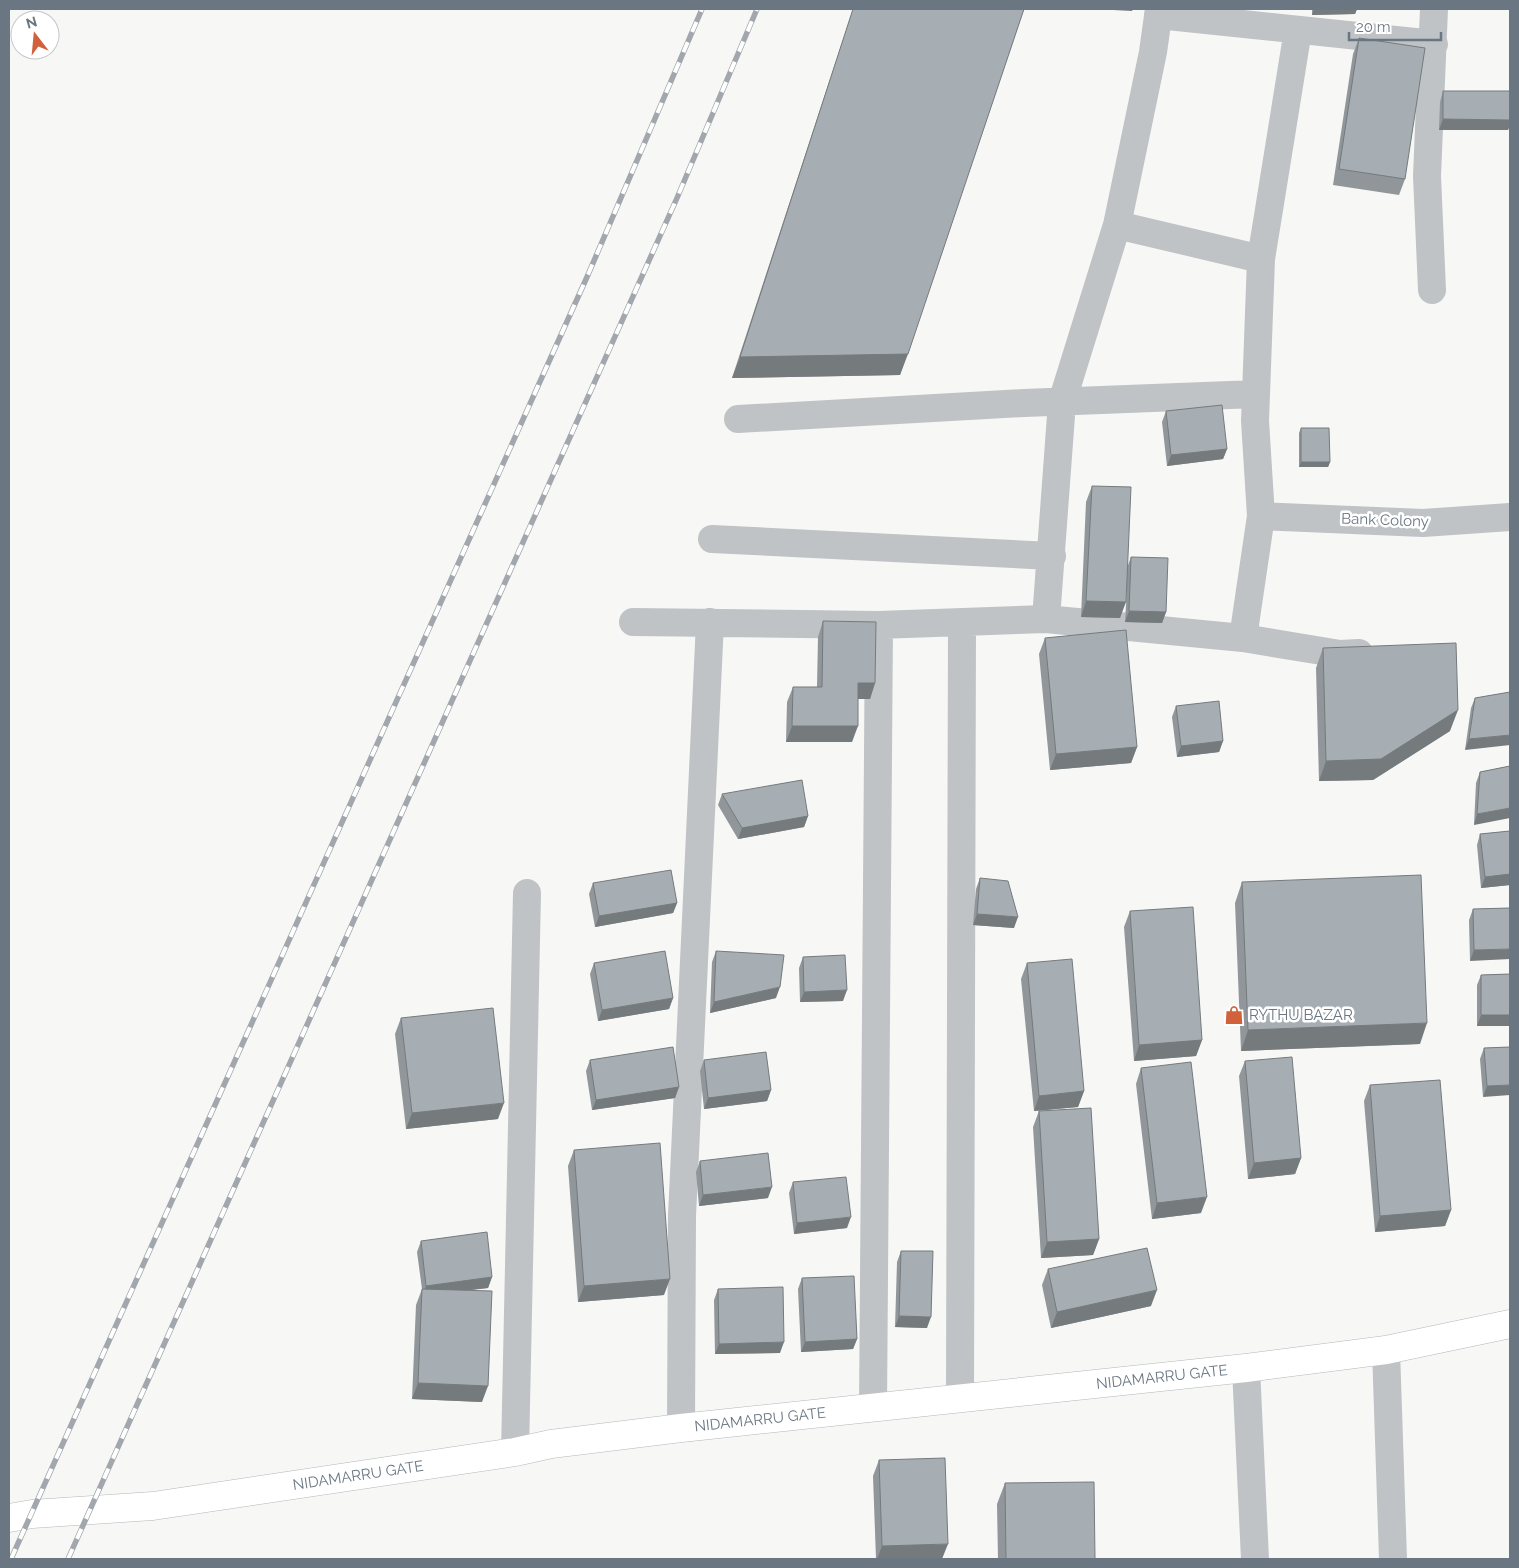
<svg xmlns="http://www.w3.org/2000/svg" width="1519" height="1568" font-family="Raleway,sans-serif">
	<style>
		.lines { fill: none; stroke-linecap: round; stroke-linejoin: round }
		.major-casing { stroke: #b3b7ba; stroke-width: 29 }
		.minor { stroke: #bfc3c6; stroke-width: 28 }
		.major { stroke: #fff; stroke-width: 28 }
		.rail-casing { stroke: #a1a7ac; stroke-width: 5.5 }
		.rail { stroke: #fff; stroke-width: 4; stroke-dasharray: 11; stroke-linecap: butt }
		.wall { fill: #90969a }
		.shaded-wall { fill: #757a7d }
		.building { fill: #a7aeb3; stroke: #757a7d }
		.labels { text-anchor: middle; stroke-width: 5; stroke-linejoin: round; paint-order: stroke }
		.street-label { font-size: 15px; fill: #6a7783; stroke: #fff }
		.poi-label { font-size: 15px; fill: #6a7783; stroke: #fff; text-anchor: start }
	</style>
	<rect width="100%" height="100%" fill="#f7f7f5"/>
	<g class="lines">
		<g class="major-casing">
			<g id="major">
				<path id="s1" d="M9 1518 32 1514 153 1506 515 1452 551 1444 681 1428 1246 1368 1386 1350 1510 1324"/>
			</g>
		</g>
		<path class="minor" d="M1158 15 1434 44
			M1117 225 1261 259
			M1432 290 1427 176 1434 9
			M738 419 1024 403 1256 394
			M1261 516 1423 523 1510 517
			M712 539 1052 556
			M1046 619 1062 402 1117 225 1153 52 1159 9
			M633 622 879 625 1046 619 1243 638 1340 654 1359 653
			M1243 638 1261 516 1255 421 1261 259 1298 30
			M1386 1350 1393 1559
			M1246 1368 1255 1559
			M960 1397 962 623
			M873 1407 879 625
			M681 1428 682 1216 710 622
			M515 1452 527 893"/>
		<use href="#major" class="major"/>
		<g class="rail-casing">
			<path id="rail" d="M11 1559 587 277 702 9
				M68 1559 677 198 757 9"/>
		</g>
		<use href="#rail" class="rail"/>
	</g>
	<path class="wall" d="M853 9H1024L900 375 732 378Z
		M1312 9H1357L1355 14 1312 15Z
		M1359 38 1405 179 1399 195 1333 185 1353 54Z
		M1443 91H1510V125L1508 130H1439L1440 102Z
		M1166 411 1227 449 1223 459 1167 466 1162 422Z
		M1301 428 1330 462 1328 467H1299V433Z
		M1092 486 1127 568 1131 557 1166 612 1162 623 1125 622 1127 587 1120 618 1081 617 1086 502Z
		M823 621 875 683 870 699H858L852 742H786L787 702 793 687H817L818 637Z
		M1045 638 1137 747 1131 763 1050 770 1039 654Z
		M1323 648 1450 731 1373 780 1319 781 1316 668Z
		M1510 692 1465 750 1471 708 1475 698Z
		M1176 706 1223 741 1219 752 1177 757 1172 717Z
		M1510 766 1474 825 1476 783 1480 772Z
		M722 794 808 816 804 827 738 839 718 805Z
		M1510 831V885L1481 888 1477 845 1480 834Z
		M980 878 1014 928 973 925 976 889Z
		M1242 882 1420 1044 1241 1051 1235 903Z
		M593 883 677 903 673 913 595 927 589 894Z
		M1510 908 1470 961 1469 920 1473 909Z
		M1130 911 1202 1040 1196 1056 1134 1061 1124 927Z
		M716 951 776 998 710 1013 712 962Z
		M803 957 843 1001 800 1002 799 968Z
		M594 963 673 998 669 1009 598 1021 590 974Z
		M1027 963 1084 1091 1078 1107 1034 1111 1021 979Z
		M1510 974V1026H1477V985L1481 975Z
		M401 1018 498 1119 406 1129 395 1034Z
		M1510 1047 1483 1097 1480 1059 1484 1048Z
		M590 1060 679 1087 675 1098 592 1110 586 1071Z
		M704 1060 771 1090 767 1101 704 1109 700 1071Z
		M1245 1061 1301 1158 1295 1174 1248 1179 1239 1076Z
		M1141 1068 1201 1213 1152 1219 1136 1084Z
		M1370 1085 1451 1210 1445 1226 1375 1232 1364 1101Z
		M1039 1111 1099 1239 1093 1255 1041 1258 1033 1127Z
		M574 1150 664 1295 578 1302 568 1166Z
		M700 1161 768 1198 699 1206 696 1172Z
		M793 1182 847 1228 794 1234 789 1193Z
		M421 1241 492 1277 488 1288 467 1290 482 1402 412 1399 416 1305 422 1289 417 1252Z
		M901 1251 927 1328 895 1327 897 1262Z
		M1048 1269 1151 1306 1051 1328 1042 1285Z
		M802 1278 857 1339 853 1349 801 1352 798 1289Z
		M718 1289 780 1353 715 1354 714 1300Z
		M879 1460 942 1559H876L873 1476Z
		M1005 1483 1095 1559H998L997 1504Z"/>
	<path class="shaded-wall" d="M1094 9H1133L1132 11Z
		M1314 9H1357L1355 14 1312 15Z
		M1443 119 1510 120V125L1508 130H1439Z
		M908 354 900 375 732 378 740 357Z
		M1227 449 1223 459 1167 466 1171 455Z
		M1301 462H1330L1328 467H1299Z
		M1086 601 1126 602 1120 618 1081 617Z
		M1129 611 1166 612 1162 623 1125 622Z
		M858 683H875L870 699H853Z
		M1458 710 1450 731 1373 780 1319 781 1326 761Z
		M792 726H858L852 742H786Z
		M1510 735V745L1465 750 1469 739Z
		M1223 741 1219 752 1177 757 1181 746Z
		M1137 747 1131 763 1050 770 1056 754Z
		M1510 808V818L1474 825 1477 814Z
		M808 816 804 827 738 839 742 828Z
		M1510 874V885L1481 888 1485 877Z
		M677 903 673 913 595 927 599 916Z
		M977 914 1018 917 1014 928 973 925Z
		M1510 949V959L1470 961 1474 950Z
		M780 987 776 998 710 1013 714 1002Z
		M847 990 843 1001 800 1002 804 992Z
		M673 998 669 1009 598 1021 602 1010Z
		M1481 1015H1510V1026H1477Z
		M1427 1023 1420 1044 1241 1051 1248 1030Z
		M1202 1040 1196 1056 1134 1061 1139 1045Z
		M1510 1085V1095L1483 1097 1487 1086Z
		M679 1087 675 1098 592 1110 596 1100Z
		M771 1090 767 1101 704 1109 708 1098Z
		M1084 1091 1078 1107 1034 1111 1039 1096Z
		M504 1103 498 1119 406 1129 412 1113Z
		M1301 1158 1295 1174 1248 1179 1254 1163Z
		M772 1187 768 1198 699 1206 703 1195Z
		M1207 1197 1201 1213 1152 1219 1157 1203Z
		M1451 1210 1445 1226 1375 1232 1380 1216Z
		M851 1217 847 1228 794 1234 797 1223Z
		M1099 1239 1093 1255 1041 1258 1047 1242Z
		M492 1277 488 1288 422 1296 426 1286Z
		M670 1279 664 1295 578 1302 584 1286Z
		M1157 1290 1151 1306 1051 1328 1057 1312Z
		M899 1316 931 1317 927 1328 895 1327Z
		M857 1339 853 1349 801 1352 805 1342Z
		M784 1342 780 1353 715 1354 719 1344Z
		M418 1383 488 1386 482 1402 412 1399Z
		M948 1544 942 1559H877L882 1546Z"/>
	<path class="building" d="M853 9H1024L908 354 740 357Z
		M1359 38 1425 48 1405 179 1339 169Z
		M1443 91H1510V120L1443 119Z
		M1222 405 1227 449 1171 455 1166 411Z
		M1301 428H1329L1330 462H1301Z
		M1092 486 1131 487 1126 602 1086 601Z
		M1131 557 1168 558 1166 612 1129 611Z
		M823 621 876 622 875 683H858V726H792L793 687H822Z
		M1126 630 1137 747 1056 754 1045 638Z
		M1456 643 1458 710 1381 759 1326 761 1323 648Z
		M1510 692V735L1469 739 1475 698Z
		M1219 701 1223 741 1181 746 1176 706Z
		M1510 766V808L1477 814 1480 772Z
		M802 780 808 816 742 828 722 794Z
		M1510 831V874L1485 877 1480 834Z
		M671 870 677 903 599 916 593 883Z
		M1421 875 1427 1023 1248 1030 1242 882Z
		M980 878 1008 881 1018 917 977 914Z
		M1193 907 1202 1040 1139 1045 1130 911Z
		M1510 908V949L1474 950 1473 909Z
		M665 951 673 998 602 1010 594 963Z
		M716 951 784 955 780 987 714 1002Z
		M845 955 847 990 804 992 803 957Z
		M1072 959 1084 1091 1039 1096 1027 963Z
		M1510 974V1015H1481V975Z
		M493 1008 504 1103 412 1113 401 1018Z
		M673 1047 679 1087 596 1100 590 1060Z
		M1510 1047V1085L1487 1086 1484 1048Z
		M766 1052 771 1090 708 1098 704 1060Z
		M1292 1057 1301 1158 1254 1163 1245 1061Z
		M1191 1062 1207 1197 1157 1203 1141 1068Z
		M1440 1080 1451 1210 1380 1216 1370 1085Z
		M1091 1108 1099 1239 1047 1242 1039 1111Z
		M660 1143 670 1279 584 1286 574 1150Z
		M768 1153 772 1187 703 1195 700 1161Z
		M846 1177 851 1217 797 1223 793 1182Z
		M487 1232 492 1277 426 1286 421 1241Z
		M1147 1248 1157 1290 1057 1312 1048 1269Z
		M901 1251H933L931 1317 899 1316Z
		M854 1276 857 1339 805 1342 802 1278Z
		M783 1287 784 1342 719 1344 718 1289Z
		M422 1289 492 1291 488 1386 418 1383Z
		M945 1458 948 1544 882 1546 879 1460Z
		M1094 1482 1095 1559H1006L1005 1483Z"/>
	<defs>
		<g id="shop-bare" transform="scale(1.5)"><path d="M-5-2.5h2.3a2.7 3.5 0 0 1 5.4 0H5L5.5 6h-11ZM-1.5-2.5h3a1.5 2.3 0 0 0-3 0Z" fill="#d1613b" stroke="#fff" stroke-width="2.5" paint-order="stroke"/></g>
	</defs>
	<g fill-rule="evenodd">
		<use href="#shop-bare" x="1234" y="1015"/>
	</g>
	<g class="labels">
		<g class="street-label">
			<text transform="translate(1385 520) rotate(2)" y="5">Bank Colony</text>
			<text dy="5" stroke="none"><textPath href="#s1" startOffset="1162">NIDAMARRU GATE</textPath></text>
			<text dy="5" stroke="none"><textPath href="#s1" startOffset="758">NIDAMARRU GATE</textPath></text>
			<text dy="5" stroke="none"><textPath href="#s1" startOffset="352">NIDAMARRU GATE</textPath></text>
		</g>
		<g class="poi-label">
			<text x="1249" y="1020">RYTHU BAZAR</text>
		</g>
	</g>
	<rect width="1519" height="1568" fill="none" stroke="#6a7783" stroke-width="20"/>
	<g transform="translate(35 35) rotate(344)"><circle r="24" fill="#ffffff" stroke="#c3c9cd"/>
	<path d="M0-4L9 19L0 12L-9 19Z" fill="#d1613b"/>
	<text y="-8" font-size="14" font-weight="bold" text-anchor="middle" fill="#6a7783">N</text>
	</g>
	<path d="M1349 32v8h92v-8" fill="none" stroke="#6a7783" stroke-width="2.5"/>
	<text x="1356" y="32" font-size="15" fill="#6a7783" stroke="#ffffff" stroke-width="4" paint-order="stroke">20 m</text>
</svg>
